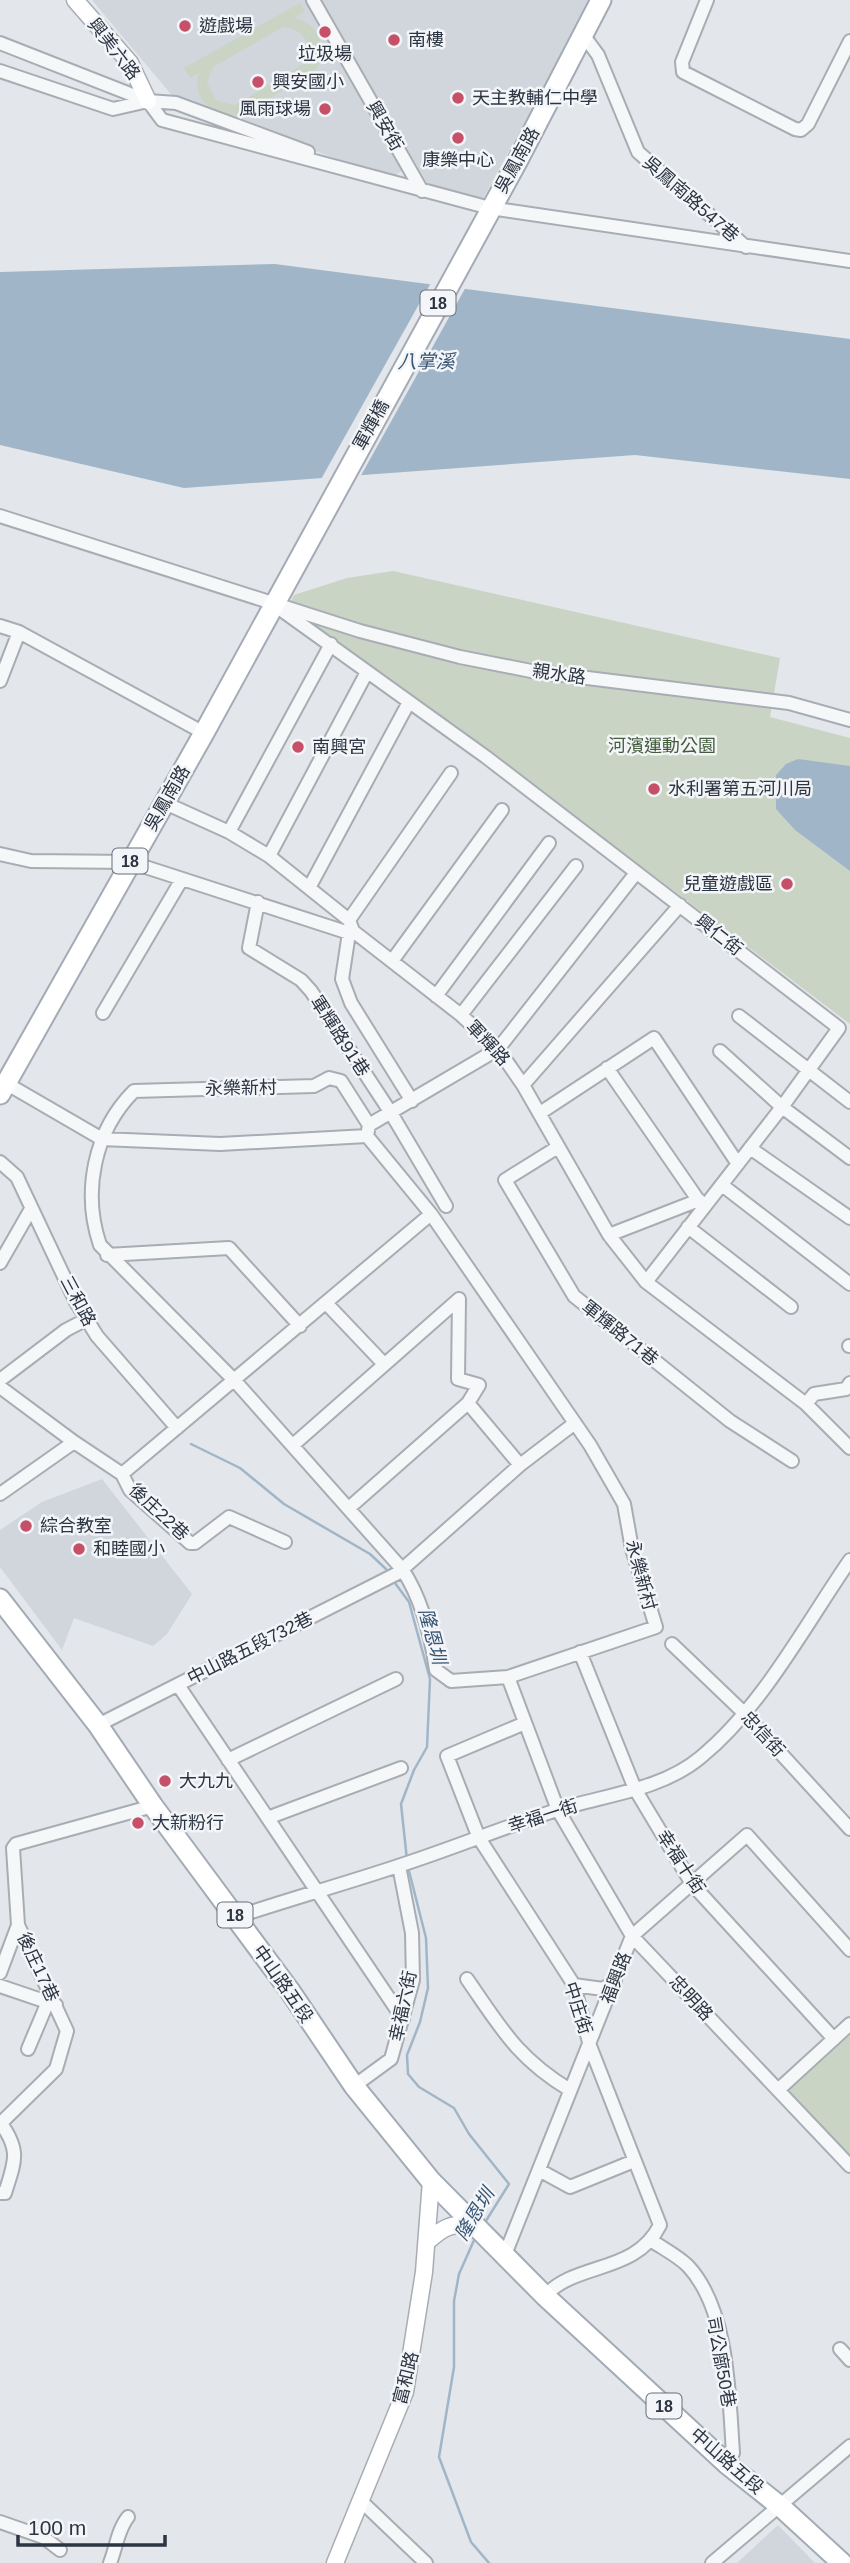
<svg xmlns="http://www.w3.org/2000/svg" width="850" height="2563" font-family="Helvetica,'Noto Sans TC',sans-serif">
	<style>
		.built { fill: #d1d6dc }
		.green { fill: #c9d4c5; fill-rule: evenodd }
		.water { fill: #a0b6c8 }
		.pier { fill: #e3e6ea }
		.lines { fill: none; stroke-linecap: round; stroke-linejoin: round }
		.stream { stroke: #a0b6c8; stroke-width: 2.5 }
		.street-casing { stroke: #a8adb4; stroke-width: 16 }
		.secondary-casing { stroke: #a8adb4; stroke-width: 19 }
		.primary-casing { stroke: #a3abb6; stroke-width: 23 }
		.street { stroke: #f6f7f9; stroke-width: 12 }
		.secondary { stroke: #fff; stroke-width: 16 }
		.primary { stroke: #fff; stroke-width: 19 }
		.poi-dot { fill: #c75069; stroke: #f3f5f8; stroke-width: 2.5 }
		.labels { text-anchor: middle; stroke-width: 5; stroke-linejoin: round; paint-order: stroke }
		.shield { fill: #f3f5f8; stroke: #686f79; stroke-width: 2 }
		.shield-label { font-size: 16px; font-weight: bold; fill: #2c3542 }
		.poi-label { font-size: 18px; fill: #2c3542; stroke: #f3f5f8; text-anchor: start }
		.street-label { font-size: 18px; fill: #2c3542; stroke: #f3f5f8 }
		.park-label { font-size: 18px; fill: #425d3a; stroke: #f3f5f8 }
		.water-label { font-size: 19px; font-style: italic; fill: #385674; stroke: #f3f5f8 }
	</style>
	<rect width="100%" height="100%" fill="#e3e6ea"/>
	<path class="built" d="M92 0H308L404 169 391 179 175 99Z
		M320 0H591L481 202 429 186Z
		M102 1479 192 1594 167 1634 153 1646 74 1618 62 1650 0 1567V1530L42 1502Z
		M778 2525 815 2563H737Z"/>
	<path class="green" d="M300 3 305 11 294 18C320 23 331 52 314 72L243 114C218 122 189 98 199 73L190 78 184 68ZM283 27C304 29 313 44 305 63L235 105 217 101 207 83 213 67Z
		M393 571 780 658 770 717 850 738V1024L657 878 286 611 294 595 347 578Z
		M850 2032V2156L788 2089Z"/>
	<path class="water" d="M275 264 850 339V479L635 455 184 488 0 445V272Z
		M798 759 850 766V871L795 830 776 809V775L786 764Z"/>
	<path class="pier" d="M432 281 467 285 359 479 320 481Z"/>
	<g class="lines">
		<path class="stream" d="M191 1444 240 1468 284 1504 370 1554 386 1569
			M395 1583 409 1602 430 1679 427 1747 414 1770 401 1804 407 1860
			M409 1871 426 1938 428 1988 420 2022 407 2055 408 2074 419 2087 454 2108 469 2134 509 2184 484 2224
			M475 2238 459 2274 454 2301V2367L439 2457 471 2542 489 2563"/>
		<g class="street-casing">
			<path id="street" d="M313 0 422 191
				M707 0 682 62 683 72 795 129 801 130 808 124 850 41
				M584 36 598 55 638 152 746 247
				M0 43 148 101 162 120 490 208 850 261
				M0 71 113 109 148 101 176 103 308 152
				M0 516 360 631 460 657 531 671 789 703 850 720
				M273 604 486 757 839 1028 782 1107 646 1282
				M0 626 19 632 204 733
				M0 681 19 632
				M165 803 229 832 269 856 349 920 353 931
				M229 832 331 644
				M0 854 31 861 130 862 349 933 353 931 461 1015 498 1049 523 1085 609 1235 646 1282 806 1404 850 1448
				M269 856 367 672
				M309 888 409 702
				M258 902 249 948 301 980 311 991 391 1113 446 1206
				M349 920 451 773
				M349 933 342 979 351 1003 412 1101
				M392 961 502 810
				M436 996 549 843
				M103 1013 182 879
				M461 1015 576 866
				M739 1016 850 1102
				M720 1051 782 1107 850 1158
				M607 1068 703 1207
				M2 1081 102 1139 220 1144 367 1136
				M523 1085 680 905
				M540 1113 654 1038 738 1164
				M369 1125 498 1049 636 873
				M558 1147 505 1180 574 1296 730 1421 792 1461
				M750 1148 850 1218
				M0 1162 17 1177 76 1302 97 1336 177 1428
				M722 1185 850 1284
				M688 1227 791 1307
				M609 1235 699 1200
				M107 1255 229 1248 300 1326
				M0 1263 31 1209
				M326 1303 384 1364
				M849 1346H850
				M0 1380 66 1330 87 1319
				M0 1387 74 1442
				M806 1404 814 1394 846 1389 850 1383
				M293 1445 459 1299 458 1379 479 1385 468 1403 520 1465
				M122 1474 431 1214
				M0 1494 74 1442 122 1474 130 1490 190 1543H195L229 1517 285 1542
				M350 1507 468 1403
				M672 1644 743 1712 850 1829
				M580 1652 635 1789 692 1884 834 2039
				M508 1677 451 1681 436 1670C431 1635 422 1599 402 1569L235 1381 100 1245C82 1192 94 1131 134 1091L314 1086 329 1078 341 1081 369 1125 367 1136 431 1214 590 1445 624 1504 632 1549 656 1627 508 1677 558 1810 632 1936 850 2166
				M178 1685 403 2019
				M525 1723 447 1756 479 1838 574 1985 590 2046 660 2225C636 2274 575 2262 545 2296
				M98 1725 398 1573 520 1465 575 1423
				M228 1760 396 1679
				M270 1817 401 1768
				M236 1917C290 1899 344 1884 398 1866 451 1849 504 1827 557 1810 604 1795 662 1790 701 1757 763 1706 805 1625 850 1560
				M0 1973 18 1925
				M467 1979C501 2028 517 2058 570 2090
				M574 1985 603 1989 615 1981
				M0 1986 56 2005
				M28 2049 47 2004
				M354 2086 391 2059 413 1980 412 1933 399 1866
				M778 2090 850 2024
				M0 2122C21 2151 15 2161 5 2193H0
				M1 2123 56 2069 67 2031 18 1925 13 1848 16 1844 153 1806
				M539 2170 570 2187 634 2161
				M652 2241C664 2249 678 2256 688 2266 729 2310 729 2397 733 2453L727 2464
				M504 2257 632 1936 747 1835 850 1950
				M840 2349 850 2360
				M361 2501 426 2563
				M0 2522 43 2537 60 2550
				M110 2563C116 2548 118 2529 128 2517
				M712 2563 850 2446"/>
		</g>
		<g class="secondary-casing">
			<path id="secondary" d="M75 0 130 63 148 101
				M427 2242C442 2228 452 2222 473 2226
				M335 2563 405 2392 424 2272 431 2181"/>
		</g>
		<g class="primary-casing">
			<path id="primary" d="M0 1094 204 733 518 160 601 0
				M0 1599 98 1725 153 1806 290 1991 354 2086 431 2181 545 2296 727 2464 781 2507 842 2563"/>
		</g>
		<use href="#street" class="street"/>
		<use href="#secondary" class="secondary"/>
		<use href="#primary" class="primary"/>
	</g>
	<g class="poi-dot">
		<circle cx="185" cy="26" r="7"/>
		<circle cx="325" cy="32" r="7"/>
		<circle cx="394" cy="40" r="7"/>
		<circle cx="258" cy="82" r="7"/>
		<circle cx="458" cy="98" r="7"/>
		<circle cx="325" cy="109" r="7"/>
		<circle cx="458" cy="138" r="7"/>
		<circle cx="298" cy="747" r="7"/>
		<circle cx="654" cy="789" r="7"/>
		<circle cx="787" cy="884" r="7"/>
		<circle cx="26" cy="1526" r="7"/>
		<circle cx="79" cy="1549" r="7"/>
		<circle cx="165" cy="1781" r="7"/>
		<circle cx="138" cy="1823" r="7"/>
	</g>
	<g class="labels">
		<g class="shield">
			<rect x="420.5" y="290.5" width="35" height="25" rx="5"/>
			<rect x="112.5" y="848.5" width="35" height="25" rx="5"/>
			<rect x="217.5" y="1902.5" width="35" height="25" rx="5"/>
			<rect x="646.5" y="2393.5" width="35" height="25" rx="5"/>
		</g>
		<g class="shield-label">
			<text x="438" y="309">18</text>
			<text x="130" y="867">18</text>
			<text x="235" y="1921">18</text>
			<text x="664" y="2412">18</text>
		</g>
		<g class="poi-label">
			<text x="199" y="32">遊戲場</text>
			<text x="408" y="46">南樓</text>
			<text x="325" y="60" text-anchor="middle">垃圾場</text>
			<text x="272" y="88">興安國小</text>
			<text x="472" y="104">天主教輔仁中學</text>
			<text x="311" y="115" text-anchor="end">風雨球場</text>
			<text x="458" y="166" text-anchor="middle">康樂中心</text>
			<text x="312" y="753">南興宮</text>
			<text x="668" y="795">水利署第五河川局</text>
			<text x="773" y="890" text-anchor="end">兒童遊戲區</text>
			<text x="40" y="1532">綜合教室</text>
			<text x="93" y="1555">和睦國小</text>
			<text x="179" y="1787">大九九</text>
			<text x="152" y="1829">大新粉行</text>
		</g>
		<g class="street-label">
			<text transform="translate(114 49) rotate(52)" y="6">興美六路</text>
			<text transform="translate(385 126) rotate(60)" y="6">興安街</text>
			<text transform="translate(517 160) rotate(-61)" y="6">吳鳳南路</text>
			<text transform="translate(691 199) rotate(41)" y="6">吳鳳南路547巷</text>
			<text transform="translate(371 425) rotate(-61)" y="6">軍輝橋</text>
			<text transform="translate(559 674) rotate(8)" y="6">親水路</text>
			<text transform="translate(167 798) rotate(-60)" y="6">吳鳳南路</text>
			<text transform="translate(719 935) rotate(38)" y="6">興仁街</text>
			<text transform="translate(340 1036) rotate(57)" y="6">軍輝路91巷</text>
			<text transform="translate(488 1043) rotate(47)" y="6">軍輝路</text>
			<text transform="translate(241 1088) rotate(-1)" y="6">永樂新村</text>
			<text transform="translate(78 1301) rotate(62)" y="6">三和路</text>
			<text transform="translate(620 1333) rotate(39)" y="6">軍輝路71巷</text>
			<text transform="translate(159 1512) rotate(43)" y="6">後庄22巷</text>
			<text transform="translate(641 1575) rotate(75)" y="6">永樂新村</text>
			<text transform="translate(250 1648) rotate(-27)" y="6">中山路五段732巷</text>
			<text transform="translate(763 1734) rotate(47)" y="6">忠信街</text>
			<text transform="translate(543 1816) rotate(-18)" y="6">幸福一街</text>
			<text transform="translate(681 1862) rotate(57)" y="6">幸福十街</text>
			<text transform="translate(38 1967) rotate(65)" y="6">後庄17巷</text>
			<text transform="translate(616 1978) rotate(-69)" y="6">福興路</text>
			<text transform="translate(283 1984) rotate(55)" y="6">中山路五段</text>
			<text transform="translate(691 1998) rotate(47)" y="6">忠明路</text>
			<text transform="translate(403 2006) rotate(-78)" y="6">幸福六街</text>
			<text transform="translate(578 2008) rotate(72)" y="6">中庄街</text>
			<text transform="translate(721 2362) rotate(80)" y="6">司公廍50巷</text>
			<text transform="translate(406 2378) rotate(-76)" y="6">富和路</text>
			<text transform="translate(727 2461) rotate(41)" y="6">中山路五段</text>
		</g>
		<g class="park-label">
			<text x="662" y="752">河濱運動公園</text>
		</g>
		<g class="water-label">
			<text x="426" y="368">八掌溪</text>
			<text transform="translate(433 1636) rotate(75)" y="7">隆恩圳</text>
			<text transform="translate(474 2214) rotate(-59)" y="7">隆恩圳</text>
		</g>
	</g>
	<path d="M18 2535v10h147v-10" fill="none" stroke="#2c3542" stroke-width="3.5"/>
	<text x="28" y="2535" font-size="21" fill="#2c3542" stroke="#f3f5f8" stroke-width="5" paint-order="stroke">100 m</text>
</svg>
